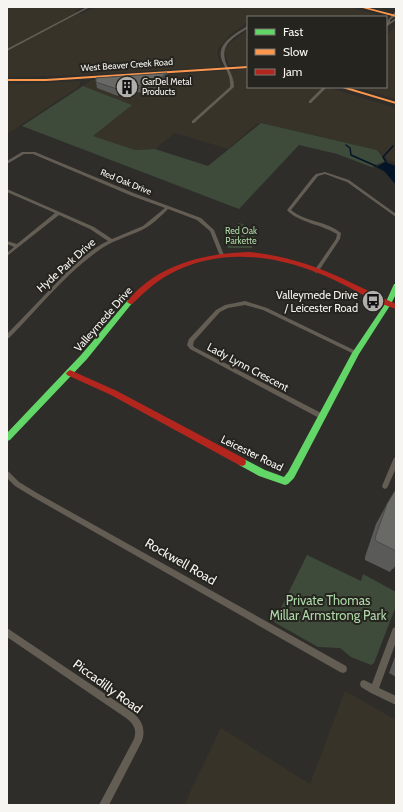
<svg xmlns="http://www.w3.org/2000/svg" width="403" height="812" font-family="Cabin,sans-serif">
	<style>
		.built { fill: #373329 }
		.green { fill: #3e4b3b }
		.water { fill: #041527 }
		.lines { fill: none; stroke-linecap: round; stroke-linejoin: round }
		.stream { stroke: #041527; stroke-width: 1.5 }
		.street { fill: #635d54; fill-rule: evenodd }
		.fast { fill: #63d668; fill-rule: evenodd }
		.slow { fill: #ff974d; fill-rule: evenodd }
		.jam { fill: #b3261e; fill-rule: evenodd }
		.wall { fill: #5a5a58 }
		.shaded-wall { fill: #4a4a47 }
		.building { fill: #696966; stroke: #4a4a47 }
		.labels { text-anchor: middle; stroke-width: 4; stroke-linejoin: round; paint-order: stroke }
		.far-street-label { font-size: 9px; fill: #f6f5f1; stroke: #26241f }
		.far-poi-label { font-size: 9px; fill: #f6f5f1; stroke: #26241f; text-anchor: start }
		.far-park-label { font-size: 9px; fill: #acd7a6; stroke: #26241f }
		.street-label { font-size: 11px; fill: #f6f5f1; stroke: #26241f }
		.poi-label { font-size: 11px; fill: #f6f5f1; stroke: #26241f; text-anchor: end }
		.near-street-label { font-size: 13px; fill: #f6f5f1; stroke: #26241f }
		.near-park-label { font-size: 13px; fill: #acd7a6; stroke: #26241f }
	</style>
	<rect width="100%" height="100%" fill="#2e2d2a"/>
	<path class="built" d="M7 7H83L74 11 81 14 96 7H351L385 17H248L246 23 230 35 218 49 217 54 221 65 220 67 57 76 7 77Z
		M396 26V99L354 87H386V36Z
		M248 29V66L229 65 224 51 229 44Z
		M248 69V87H327L396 108V163L388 160 377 150 261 123 256 124 228 149 175 133 155 149 135 150 93 136 131 105 83 86 91 80Z
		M80 81V86L7 134V83L22 84Z
		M345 691 396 720V805H184L221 728 310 784Z"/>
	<path class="green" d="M83 86 132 105 93 136 135 150 155 149 208 166 261 123 377 150 386 161 373 166 374 168 337 154 299 145 239 209 22 126Z
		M239 223 256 229 252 248H228L225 237Z
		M307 555 361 581 363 574 396 592V606L374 663 371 665 351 657 340 648 318 647 274 622Z"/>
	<path class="water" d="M385 162 396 166V185L384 171 376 167Z"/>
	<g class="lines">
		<path class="stream" d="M346 145 350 148 351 155 376 166
			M386 162 383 157 393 146"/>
		<path class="street" d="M87 7H90L7 51V49Z
			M395 12H396V15L390 20V22L396 18V20L386 27 388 20Z
			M248 26V28C233 38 218 45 227 66 231 73 234 79 234 87L194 123H192V121L230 87C231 78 227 71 223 63 221 59 220 55 221 51 223 40 239 31 248 26Z
			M323 87H327L311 103H309V101Z
			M22 152H35L136 194 201 218 214 230 224 255V256H220L210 231 197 220 168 209C160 217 152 225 142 230 127 237 111 241 98 251 64 275 38 309 9 338L7 339V334C27 314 46 293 66 273 79 261 92 248 108 241L90 229 59 215 7 256V253L14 247 7 244V241L17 244 55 213 7 192V189L94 227 112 239 143 226 165 208 132 196 33 154H24L7 164V161Z
			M325 172 349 180 396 214V217L347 182 325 174 318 176 291 210C305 222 327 221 341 233L340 239 318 272 316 273 314 271 336 239 337 234C323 225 297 222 287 210L313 177 316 174Z
			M245 301 267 308 358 352 359 353 358 354H354L263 310 245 305 228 308 220 312 194 341 193 345 194 347 325 415 326 417 325 419H321L190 349 187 345 189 339 216 310 225 305Z
			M396 457V468L388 486 387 488 385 489 383 488 382 486 393 460 394 458Z
			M7 471 9 472 19 482 37 493 346 666 347 669 346 672 343 673 340 672 33 497 15 486 7 478Z
			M396 627V642L379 688 396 696V705L371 693 361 687 360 684 361 681 364 680 372 684 393 628Z
			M7 628 132 712C142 720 146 729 142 741L109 805H99L134 739C137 730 134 724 126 718L7 637Z"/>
		<path class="fast" d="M394 284H396V294L391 304 359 354 294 478 288 484 285 485 259 476 239 465 238 462 239 459 242 458 265 470 284 477 288 472 352 353 385 304Z
			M128 300H130L133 302 87 359 10 440 7 441V433L81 355Z"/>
		<path class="slow" d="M359 7H365L396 15V17Z
			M248 66V68L46 81H7V79H46Z
			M339 87H346L396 102V104Z"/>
		<path class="jam" d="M249 252C269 254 289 258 309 265 339 275 367 291 396 304V309C373 302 352 288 330 278 278 255 220 246 168 275 155 282 144 293 132 304H130L127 302C155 265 205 253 249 252Z
			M70 370 117 391 245 459 246 462 245 465 242 466 239 465 111 395 67 375 66 373Z"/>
	</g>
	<path class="wall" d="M167 73 168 80 150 92 118 93V96L97 88 96 82Z
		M396 489V565L393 569H392L390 572 365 560V557L376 524 387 504Z
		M396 654V677L389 673Z"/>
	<path class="shaded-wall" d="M167 73 168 80 150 92V85Z"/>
	<path class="building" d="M167 73 150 85 118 87 117 89 96 82V78Z
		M396 489V551L376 541 375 538 387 504Z"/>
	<defs>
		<g id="building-disc" transform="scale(1.15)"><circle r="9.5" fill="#b0afab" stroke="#26241f"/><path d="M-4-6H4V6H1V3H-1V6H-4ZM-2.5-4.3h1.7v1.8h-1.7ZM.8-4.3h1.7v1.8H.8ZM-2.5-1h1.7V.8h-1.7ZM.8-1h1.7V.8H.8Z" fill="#111"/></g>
		<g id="bus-disc" transform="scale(1.15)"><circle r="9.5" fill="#b0afab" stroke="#26241f"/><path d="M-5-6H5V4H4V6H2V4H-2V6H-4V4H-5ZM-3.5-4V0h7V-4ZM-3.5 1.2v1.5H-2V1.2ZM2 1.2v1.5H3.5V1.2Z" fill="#111"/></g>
	</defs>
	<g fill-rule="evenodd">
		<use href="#building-disc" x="127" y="87"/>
		<use href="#bus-disc" x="373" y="301"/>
	</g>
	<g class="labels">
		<g class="far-street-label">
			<text transform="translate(127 65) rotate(-4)" y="3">West Beaver Creek Road</text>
			<text transform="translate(126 182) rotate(22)" y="3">Red Oak Drive</text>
		</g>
		<g class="far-poi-label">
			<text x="142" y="85">GarDel Metal<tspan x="142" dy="10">Products</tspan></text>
		</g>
		<g class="far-park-label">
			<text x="241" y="234">Red Oak<tspan x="241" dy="10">Parkette</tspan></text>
		</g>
		<g class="street-label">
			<text transform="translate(66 265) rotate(-42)" y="4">Hyde Park Drive</text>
			<text transform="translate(103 319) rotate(-49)" y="4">Valleymede Drive</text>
			<text transform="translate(248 367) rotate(28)" y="4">Lady Lynn Crescent</text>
			<text transform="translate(252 453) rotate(26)" y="4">Leicester Road</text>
		</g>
		<g class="poi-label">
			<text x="358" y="299">Valleymede Drive<tspan x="358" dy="13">/ Leicester Road</tspan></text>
		</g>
		<g class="near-street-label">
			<text transform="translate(181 561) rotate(30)" y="5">Rockwell Road</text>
			<text transform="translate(108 686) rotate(36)" y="5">Piccadilly Road</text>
		</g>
		<g class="near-park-label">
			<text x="328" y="605">Private Thomas<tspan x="328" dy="15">Millar Armstrong Park</tspan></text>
		</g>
	</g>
	<rect width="403" height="812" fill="none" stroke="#f6f5f1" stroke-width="16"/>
	<rect x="247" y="16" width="140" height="72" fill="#26241f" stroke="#797873"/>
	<rect x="255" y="29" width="20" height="6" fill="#63d668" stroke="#797873"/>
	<text x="283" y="36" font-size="12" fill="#f6f5f1">Fast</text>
	<rect x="255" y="49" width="20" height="6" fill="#ff974d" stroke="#797873"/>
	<text x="283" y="56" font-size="12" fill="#f6f5f1">Slow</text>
	<rect x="255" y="69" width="20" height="6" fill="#b3261e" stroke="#797873"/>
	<text x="283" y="76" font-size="12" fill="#f6f5f1">Jam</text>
</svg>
